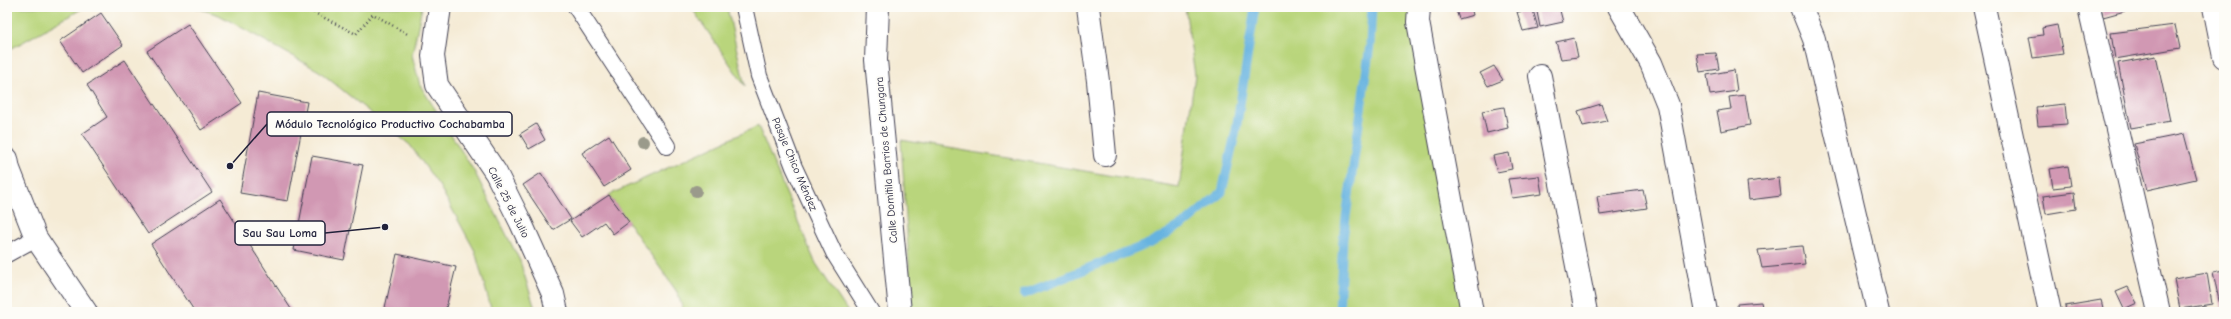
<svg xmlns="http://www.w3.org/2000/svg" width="2231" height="319" font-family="'Comic Neue',sans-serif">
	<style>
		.green { fill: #b9d57b; stroke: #6e7c5b }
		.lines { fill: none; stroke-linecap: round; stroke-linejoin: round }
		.stream { stroke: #66b3e0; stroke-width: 9 }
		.building { fill: #d198b3 }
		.lane-casing { stroke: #424052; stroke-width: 18 }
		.street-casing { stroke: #424052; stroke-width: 24 }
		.path { stroke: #424052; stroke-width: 2.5; stroke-dasharray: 1 3; stroke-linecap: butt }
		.lane { stroke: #fff; stroke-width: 16 }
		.street { stroke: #fff; stroke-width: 22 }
		.tree { fill: #9a9a8b }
		.labels { text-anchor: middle; stroke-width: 4; stroke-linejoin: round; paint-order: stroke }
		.street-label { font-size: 11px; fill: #22223b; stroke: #fdfcf7 }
		.leader { fill: none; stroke: #22223b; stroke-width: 1.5 }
		.callout-dot { fill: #22223b; stroke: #fdfcf7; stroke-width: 1.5 }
		.callout { fill: #fdfcf7; stroke: #22223b; stroke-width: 1.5 }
		.callout-label { font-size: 12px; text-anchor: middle; font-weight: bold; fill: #22223b }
	</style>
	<rect width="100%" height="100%" fill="#fdfcf7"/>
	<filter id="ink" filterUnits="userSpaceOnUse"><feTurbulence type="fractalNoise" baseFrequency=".025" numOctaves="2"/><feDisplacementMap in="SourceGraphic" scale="8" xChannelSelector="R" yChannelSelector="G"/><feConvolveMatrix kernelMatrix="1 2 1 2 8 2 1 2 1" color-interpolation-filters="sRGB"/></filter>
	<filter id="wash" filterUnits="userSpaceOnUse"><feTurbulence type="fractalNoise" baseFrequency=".012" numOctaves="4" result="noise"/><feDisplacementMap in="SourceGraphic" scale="16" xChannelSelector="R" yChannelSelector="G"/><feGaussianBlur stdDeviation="0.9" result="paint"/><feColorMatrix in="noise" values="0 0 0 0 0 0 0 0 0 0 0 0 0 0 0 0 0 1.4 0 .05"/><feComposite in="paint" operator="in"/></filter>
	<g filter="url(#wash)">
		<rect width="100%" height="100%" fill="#f5ebd5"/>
		<path class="green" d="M11 7H85L7 51V14Z
			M194 7H422L412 55 420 85 474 171 520 261 536 312H492L475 251 440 187 410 145 319 71 219 15Z
			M691 7H727L745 86Z
			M1185 7H1411L1465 312H912L901 140 1179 187 1195 75Z
			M758 126 815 262 848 312H684L677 292 609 195Z"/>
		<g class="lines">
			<path class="stream" d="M1024 294 1153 242 1188 221 1222 192 1236 130 1255 7
				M1339 312 1343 239 1370 45 1372 7"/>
		</g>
		<g id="blocks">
			<path class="building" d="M1455 7H1471L1473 15 1459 19Z
				M1536 7H1559L1563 22 1540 27Z
				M2101 7H2124L2125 11 2103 17Z
				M1533 10 1538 28 1523 31 1517 12Z
				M101 13 123 45 82 73 60 41Z
				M188 24 242 103 201 130 147 51Z
				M2057 25 2063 54 2033 58 2029 37 2043 35 2042 28Z
				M2175 25 2180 48 2115 59 2111 33Z
				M1574 38 1578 57 1561 59 1556 42Z
				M1716 53 1719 69 1700 72 1697 54Z
				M2156 56 2170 121 2131 128 2118 63Z
				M125 60 212 192 148 234 82 134 107 117 87 85Z
				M1494 66 1503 80 1488 86 1480 73Z
				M1734 70 1737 91 1710 95 1707 75Z
				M258 93 307 102 288 201 240 193Z
				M1745 95 1750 125 1721 131 1717 111 1731 109 1729 97Z
				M1601 104 1607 121 1583 126 1578 111Z
				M2065 104 2067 124 2038 126 2036 107Z
				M1504 107 1508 128 1487 133 1482 111Z
				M536 124 545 140 529 149 520 134Z
				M2184 134 2196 179 2147 190 2134 144Z
				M609 135 631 170 604 187 582 153Z
				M1509 153 1512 169 1497 172 1493 156Z
				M312 156 363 165 344 260 294 250Z
				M2068 166 2071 186 2053 188 2050 169Z
				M541 173 571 219 553 230 523 185Z
				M1539 176 1542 194 1512 198 1508 179Z
				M1779 178 1781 196 1749 200 1747 182Z
				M1643 190 1647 208 1600 215 1597 196Z
				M2074 192 2076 209 2046 214 2043 196Z
				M609 195 629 222 613 234 604 222 582 237 570 221Z
				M220 199 293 312H195L151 244Z
				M1802 246 1805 264 1762 268 1758 250Z
				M397 254 456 267 445 312H384Z
				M2224 270V310H2221L2213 272Z
				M2207 273 2212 304 2180 309 2174 279Z
				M2128 287 2137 303 2124 309 2116 292Z
				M2101 300 2104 312H2066L2065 306Z
				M1761 302 1763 312H1738L1737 304Z"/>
		</g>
	</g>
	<g filter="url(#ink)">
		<use href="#blocks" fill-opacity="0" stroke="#424052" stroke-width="1"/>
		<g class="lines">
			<g class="lane-casing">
				<path id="lane" d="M576 7 667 146
					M744 7 759 76 794 167 834 253 871 312
					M7 254 36 238"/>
			</g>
			<g class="street-casing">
				<path id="street" d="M440 7 433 56 437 85 496 173 521 223 553 294 557 312
					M878 7 876 60 900 312
					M1088 7 1098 81 1105 155
					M1419 7 1418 22 1472 312
					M1619 7 1651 63 1668 105 1706 312
					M1801 7 1814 39 1878 312
					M1984 7 2050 312
					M2089 7 2159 312
					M2214 7 2224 57
					M1540 76 1586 312
					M7 159 9 169 36 238 86 312"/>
			</g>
			<path class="path" d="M303 7 356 34 373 14 409 35"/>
			<use href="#lane" class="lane"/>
			<use href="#street" class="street"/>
		</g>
		<g class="tree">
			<circle cx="643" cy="142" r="6"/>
			<circle cx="696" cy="191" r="6"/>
		</g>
	</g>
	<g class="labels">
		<g class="street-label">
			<text transform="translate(886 160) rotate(-95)" y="4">Calle Domitila Barrios de Chungara</text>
			<text transform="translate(795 164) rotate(67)" y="4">Pasaje Chico Méndez</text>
			<text transform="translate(509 202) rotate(63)" y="4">Calle 25 de Julio</text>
		</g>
	</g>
	<path class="leader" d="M230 166L267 124M385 227L325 233"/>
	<g class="callout-dot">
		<circle cx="230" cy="166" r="4"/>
		<circle cx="385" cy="227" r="4"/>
	</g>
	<g class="callout">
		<rect x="267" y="112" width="245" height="24" rx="4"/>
		<rect x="235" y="221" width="90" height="24" rx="4"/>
	</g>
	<g class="callout-label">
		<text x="390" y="128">Módulo Tecnológico Productivo Cochabamba</text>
		<text x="280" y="237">Sau Sau Loma</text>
	</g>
	<rect width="2231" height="319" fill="none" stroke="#fdfcf7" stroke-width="24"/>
</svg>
